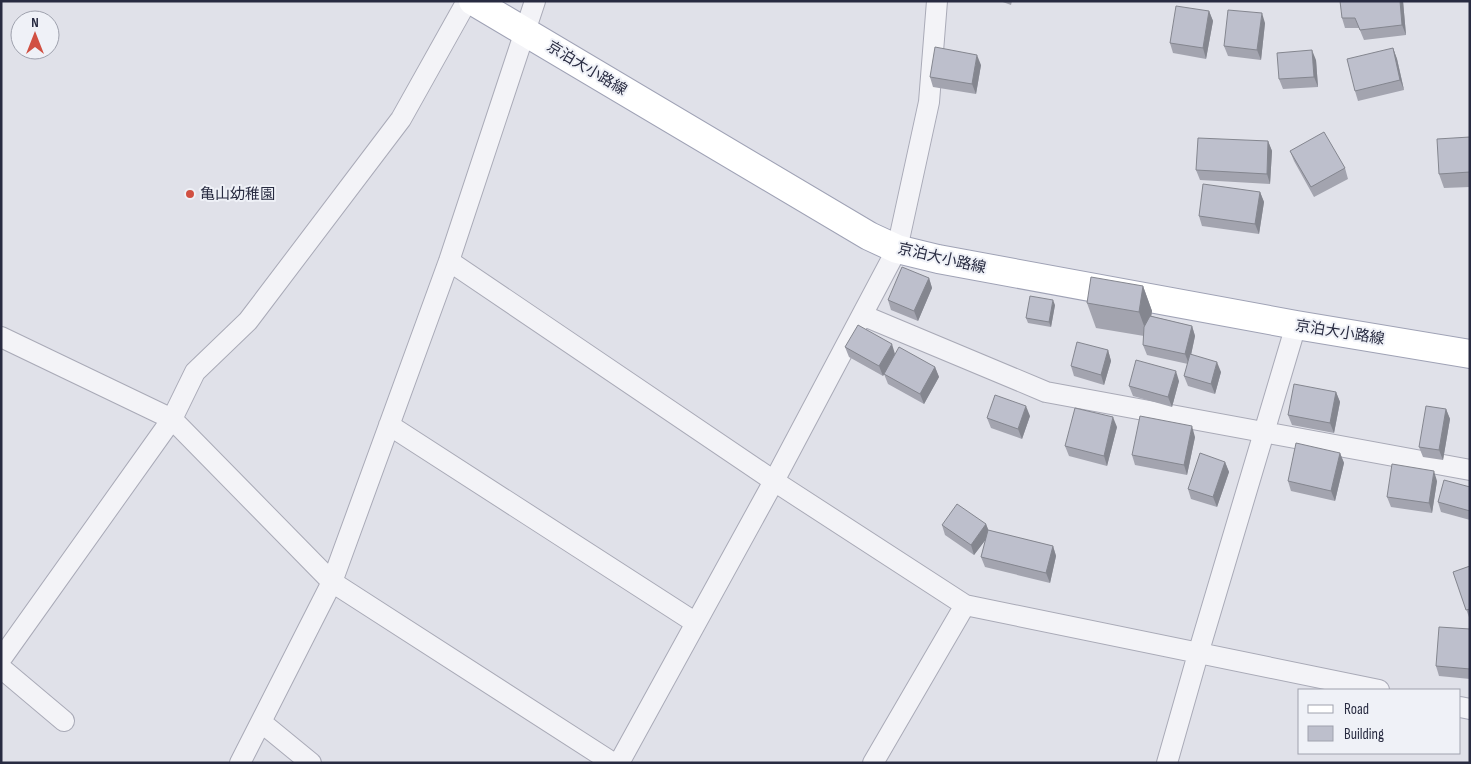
<svg xmlns="http://www.w3.org/2000/svg" width="1471" height="764" font-family="'Sofia Sans Condensed','Noto Sans JP',sans-serif">
	<style>
		.lines { fill: none; stroke-linecap: round; stroke-linejoin: round }
		.street-casing { stroke: #a9aab7; stroke-width: 22 }
		.primary-casing { stroke: #9fa2b5; stroke-width: 30 }
		.street { stroke: #f3f3f7; stroke-width: 20 }
		.primary { stroke: #fff; stroke-width: 28 }
		.wall { fill: #a3a4af }
		.shaded-wall { fill: #84868f }
		.building { fill: #bdbfcc; stroke: #84868f }
		.poi-dot { fill: #d15042; stroke: #eff1f7; stroke-width: 2 }
		.labels { text-anchor: middle; stroke-width: 4; stroke-linejoin: round; paint-order: stroke }
		.street-label { font-size: 15px; fill: #282b41; stroke: #eff1f7 }
		.poi-label { font-size: 15px; fill: #282b41; stroke: #eff1f7; text-anchor: start }
	</style>
	<rect width="100%" height="100%" fill="#e0e1e9"/>
	<g class="lines">
		<g class="street-casing">
			<path id="street" d="M449 261 774 481 965 605 1379 690
				M862 315 1046 392 1470 470
				M1 337 172 419 332 582 613 763
				M389 425 696 623
				M1 659 172 419 195 372 248 321 401 119 467 1
				M1 668 64 721
				M1460 707 1470 709
				M261 722 311 763
				M240 763 332 582 449 261 535 1
				M619 763 774 481 897 249 929 102 937 1
				M873 763 965 605
				M1167 763 1198 654 1296 325"/>
		</g>
		<g class="primary-casing">
			<path id="primary" d="M473 1 869 236 897 249 938 259 1296 325 1470 354"/>
		</g>
		<use href="#street" class="street"/>
		<use href="#primary" class="primary"/>
	</g>
	<path class="wall" d="M1000 1H1012L1011 5Z
		M1403 1 1406 35 1364 40 1359 28H1345L1342 18Z
		M1209 11 1213 21 1206 59 1173 53 1170 43Z
		M1265 23 1261 60 1228 56 1224 46Z
		M1393 48 1397 59 1404 90 1358 101 1355 91Z
		M1316 60 1318 87 1283 89 1279 79Z
		M981 65 976 94 933 87 930 77Z
		M1470 137V187L1444 188 1439 174Z
		M1268 141 1272 151 1270 184 1200 180 1196 170Z
		M1290 151 1345 168 1348 179 1314 197 1294 161Z
		M1260 192 1264 202 1259 234 1202 226 1199 216Z
		M929 278 932 288 918 321 891 310 888 300Z
		M1143 286 1152 311 1151 316 1192 326 1195 336 1191 355 1221 372 1215 394 1188 386 1184 376 1188 364 1147 355 1143 345 1144 336 1096 328 1087 303Z
		M1055 305 1051 327 1028 323 1026 318Z
		M845 347 895 354 935 367 939 377 924 404 888 384 884 374 894 357 883 376 849 357Z
		M1108 350 1111 361 1104 385 1074 376 1071 366Z
		M1179 381 1172 407 1133 396 1129 386Z
		M1336 392 1340 402 1334 433 1292 425 1288 415Z
		M1446 409 1450 419 1443 460 1423 457 1419 447Z
		M1030 416 1022 439 991 428 987 418Z
		M1117 427 1107 466 1069 456 1065 446Z
		M1195 437 1187 475 1135 465 1132 455Z
		M1340 453 1344 463 1335 501 1291 491 1288 481Z
		M1225 462 1229 472 1217 507 1191 499 1188 489Z
		M1437 481 1432 513 1391 507 1387 497Z
		M1470 487V520L1441 512 1438 502Z
		M986 524 988 530 1053 546 1056 556 1050 583 985 567 981 557 986 539 974 555 945 535 942 525Z
		M1470 566V620L1453 572Z
		M1470 629V679L1439 676 1436 666Z"/>
	<path class="shaded-wall" d="M1400 1H1403L1406 35 1402 25Z
		M1209 11 1213 21 1206 59 1203 48Z
		M1262 13 1265 23 1261 60 1257 50Z
		M1393 48 1397 59 1404 90 1400 80Z
		M1312 50 1316 60 1318 87 1314 77Z
		M977 55 981 65 976 94 972 84Z
		M1268 141 1272 151 1270 184 1267 174Z
		M1260 192 1264 202 1259 234 1255 224Z
		M929 278 932 288 918 321 914 311Z
		M1143 286 1152 311 1148 337 1139 312Z
		M1053 300 1055 305 1051 327 1049 322Z
		M1192 326 1195 336 1189 364 1185 354Z
		M892 344 895 354 883 376 879 366Z
		M1108 350 1111 361 1104 385 1101 375Z
		M1217 362 1221 372 1215 394 1211 384Z
		M935 367 939 377 924 404 920 394Z
		M1176 371 1179 381 1172 407 1168 397Z
		M1336 392 1340 402 1334 433 1330 423Z
		M1026 406 1030 416 1022 439 1018 429Z
		M1446 409 1450 419 1443 460 1439 450Z
		M1113 417 1117 427 1107 466 1104 456Z
		M1192 426 1195 437 1187 475 1184 465Z
		M1340 453 1344 463 1335 501 1331 491Z
		M1225 462 1229 472 1217 507 1213 497Z
		M1434 471 1437 481 1432 513 1429 503Z
		M986 524 990 534 974 555 971 545Z
		M1053 546 1056 556 1050 583 1046 573Z"/>
	<path class="building" d="M1340 1H1400L1402 25 1360 30 1355 18H1342Z
		M1176 6 1209 11 1203 48 1170 43Z
		M1228 10 1262 13 1257 50 1224 46Z
		M935 47 977 55 972 84 930 77Z
		M1393 48 1400 80 1355 91 1347 59Z
		M1312 50 1314 77 1279 79 1277 53Z
		M1324 132 1345 168 1311 187 1290 151Z
		M1470 137V172L1439 174 1437 139Z
		M1198 138 1268 141 1267 174 1196 170Z
		M1203 184 1260 192 1255 224 1199 216Z
		M902 267 929 278 914 311 888 300Z
		M1091 277 1143 286 1139 312 1087 303Z
		M1030 296 1053 300 1049 322 1026 318Z
		M1150 316 1192 326 1185 354 1143 345 1144 327Z
		M858 325 892 344 879 366 845 347Z
		M1077 342 1108 350 1101 375 1071 366Z
		M899 347 935 367 920 394 884 374Z
		M1190 354 1217 362 1211 384 1184 376Z
		M1136 360 1176 371 1168 397 1129 386Z
		M1294 384 1336 392 1330 423 1288 415Z
		M995 395 1026 406 1018 429 987 418Z
		M1426 406 1446 409 1439 450 1419 447Z
		M1075 408 1113 417 1104 456 1065 446Z
		M1140 416 1192 426 1184 465 1132 455Z
		M1296 443 1340 453 1331 491 1288 481Z
		M1200 453 1225 462 1213 497 1188 489Z
		M1392 464 1434 471 1429 503 1387 497Z
		M1444 480 1470 487V511L1438 502Z
		M957 504 986 524 971 545 942 525Z
		M988 530 1053 546 1046 573 981 557Z
		M1470 566V609L1466 610 1453 572Z
		M1439 627 1470 629V669L1436 666Z"/>
	<circle class="poi-dot" cx="190" cy="194" r="5"/>
	<g class="labels">
		<g class="street-label">
			<text transform="translate(587 68) rotate(31)" y="5">京泊大小路線</text>
			<text transform="translate(942 258) rotate(13)" y="5">京泊大小路線</text>
			<text transform="translate(1340 332) rotate(9)" y="5">京泊大小路線</text>
		</g>
		<g class="poi-label">
			<text x="200" y="199">亀山幼稚園</text>
		</g>
	</g>
	<rect width="1471" height="764" fill="none" stroke="#282b41" stroke-width="5"/>
	<rect x="1298" y="689" width="162" height="65" fill="#eff1f7" stroke="#9fa2ae"/>
	<rect x="1308" y="705" width="25" height="8" fill="#ffffff" stroke="#9fa2ae"/>
	<text x="1344" y="714" font-size="15" fill="#282b41">Road</text>
	<rect x="1308" y="726" width="25" height="15" fill="#bdbfcc" stroke="#9fa2ae"/>
	<text x="1344" y="739" font-size="15" fill="#282b41">Building</text>
	<g transform="translate(35 35)"><circle r="24" fill="#eff1f7" stroke="#9fa2ae"/>
	<path d="M0-4L9 19L0 12L-9 19Z" fill="#d15042"/>
	<text y="-8" font-size="14" font-weight="bold" text-anchor="middle" fill="#282b41">N</text>
	</g>
</svg>
